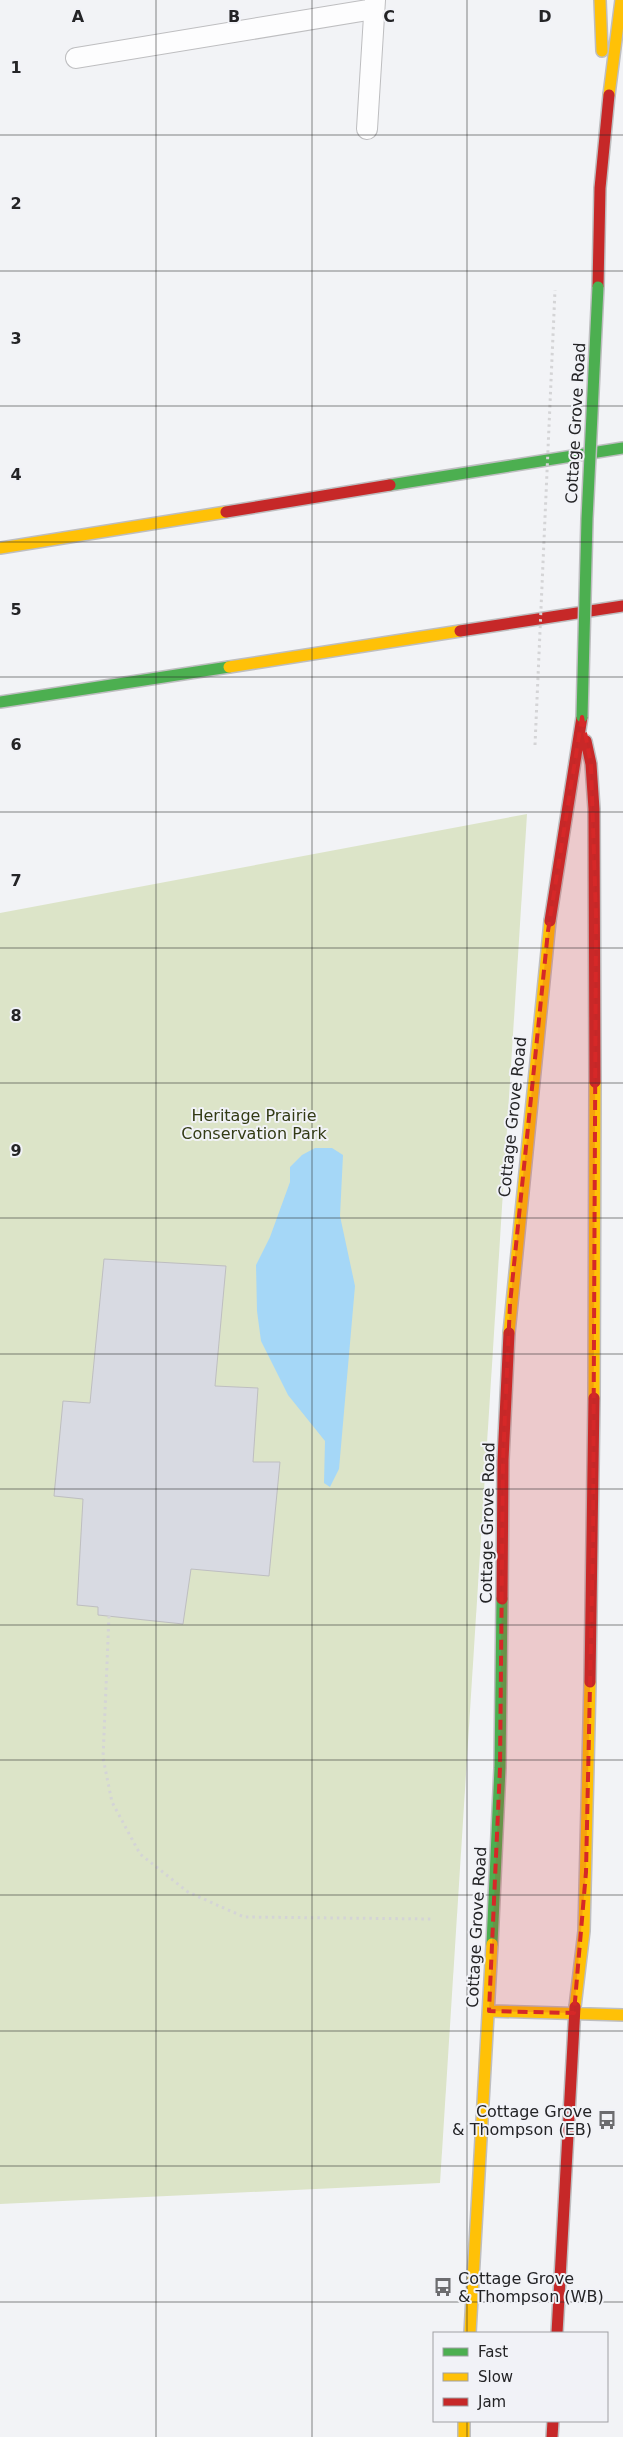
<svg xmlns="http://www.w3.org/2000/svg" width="623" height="2437" font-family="'DejaVu Sans',sans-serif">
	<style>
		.green { fill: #dce4c8 }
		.water { fill: #a5d7f7 }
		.building { fill: #d8dae2; stroke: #bebec0 }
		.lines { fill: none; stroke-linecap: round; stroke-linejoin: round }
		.lane-casing { stroke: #bebec0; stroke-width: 22 }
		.fast-casing { stroke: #bebec0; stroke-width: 14 }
		.slow-casing { stroke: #bebec0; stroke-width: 14 }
		.jam-casing { stroke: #bebec0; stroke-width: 14 }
		.path { stroke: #d4d4d6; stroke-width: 3; stroke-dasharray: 2.5 4; stroke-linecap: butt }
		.lane { stroke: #fdfdfe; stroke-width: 20 }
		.fast { stroke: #4caf50; stroke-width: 11 }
		.slow { stroke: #ffc107; stroke-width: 11 }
		.jam { stroke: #c62828; stroke-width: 11 }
		.fast-bridge-casing { stroke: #bebec0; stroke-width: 14; stroke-linecap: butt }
		.path-bridge { stroke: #d4d4d6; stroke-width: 3; stroke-dasharray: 2.5 4; stroke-linecap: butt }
		.fast-bridge { stroke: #4caf50; stroke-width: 11 }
		.marked { fill: #d62828; fill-opacity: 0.2; stroke: #d62828; stroke-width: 4; stroke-dasharray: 10 6; stroke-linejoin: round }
		.grid { fill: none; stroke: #242426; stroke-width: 1; stroke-opacity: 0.55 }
		.labels { text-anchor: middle; stroke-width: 4; stroke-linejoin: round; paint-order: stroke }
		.street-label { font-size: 16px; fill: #242426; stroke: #f1f2f7 }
		.park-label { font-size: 16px; fill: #333b15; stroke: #f1f2f7 }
		.poi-label { font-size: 16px; fill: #242426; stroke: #f1f2f7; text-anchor: end }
		.grid-label { font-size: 16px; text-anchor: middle; font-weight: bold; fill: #242426; stroke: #f1f2f7; stroke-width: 4; stroke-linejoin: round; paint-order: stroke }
	</style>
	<rect width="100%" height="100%" fill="#f2f3f6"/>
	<path class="green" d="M527 814 440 2183 0 2204V913Z"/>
	<path class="water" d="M315 1148H332L343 1155 340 1216 355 1286 339 1469 330 1487 324 1483 325 1441 288 1395 261 1341 257 1311 256 1265 270 1237 290 1182V1167L302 1155Z"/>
	<path class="building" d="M104 1259 226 1266 215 1386 258 1388 253 1462H280L269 1576 191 1569 183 1624 98 1615V1607L77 1605 83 1499 54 1496 63 1401 90 1403Z"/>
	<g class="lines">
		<g class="lane-casing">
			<path id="lane" d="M76 58 374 9
				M367 129 375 0"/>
		</g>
		<g class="fast-casing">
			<path id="fast" d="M390 485 623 448
				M0 702 229 667
				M492 1944 500 1768 502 1599"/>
		</g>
		<g class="slow-casing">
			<path id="slow" d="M600 0 602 51
				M609 95 621 0
				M0 548 226 512
				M229 667 460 631
				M509 1333 550 921
				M594 1398 595 1082
				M575 2007 584 1931 590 1682
				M489 2011 623 2015
				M470 2333 492 1944
				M464 2421V2437"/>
		</g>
		<g class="jam-casing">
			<path id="jam" d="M598 287 600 188 609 95
				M226 512 390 485
				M460 631 623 606
				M586 741 591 764 594 809 595 1082
				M550 921 582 717
				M502 1599 503 1460 509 1333
				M590 1682 594 1398
				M557 2333 575 2007
				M552 2437 553 2421"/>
		</g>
		<path class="path" d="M109 1616 103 1758 112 1802 140 1854 188 1892 244 1917 431 1919"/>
		<use href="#lane" class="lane"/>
		<use href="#fast" class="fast"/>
		<use href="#slow" class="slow"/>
		<use href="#jam" class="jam"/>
		<g class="fast-bridge-casing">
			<path id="fast-bridge" d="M582 717 587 519 598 287"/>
		</g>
		<path class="path-bridge" d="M535 745 555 290"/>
		<use href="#fast-bridge" class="fast-bridge"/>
	</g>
	<path class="marked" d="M582 717 591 764 596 916 593 1545 586 1872 574 2013 489 2011 500 1768 503 1460 510 1304 548 931Z"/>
	<path class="grid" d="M156 0V2437M312 0V2437M467 0V2333M0 135H623M0 271H623M0 406H623M0 542H623M0 677H623M0 812H623M0 948H623M0 1083H623M0 1218H623M0 1354H623M0 1489H623M0 1625H623M0 1760H623M0 1895H623M0 2031H623M0 2166H623M0 2302H623M467 2421V2437"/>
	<defs>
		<g id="bus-bare" transform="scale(1.5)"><path d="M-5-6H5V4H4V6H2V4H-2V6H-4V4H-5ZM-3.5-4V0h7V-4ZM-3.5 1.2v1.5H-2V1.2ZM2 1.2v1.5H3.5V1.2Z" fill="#6c6c6f" stroke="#f1f2f7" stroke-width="2.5" paint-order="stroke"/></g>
	</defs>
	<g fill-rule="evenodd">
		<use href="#bus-bare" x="607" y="2120"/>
		<use href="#bus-bare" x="443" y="2287"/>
	</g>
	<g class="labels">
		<g class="street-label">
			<text transform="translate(575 423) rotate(-87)" y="6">Cottage Grove Road</text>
			<text transform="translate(512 1117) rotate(-84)" y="6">Cottage Grove Road</text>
			<text transform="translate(487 1523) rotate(-89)" y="6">Cottage Grove Road</text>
			<text transform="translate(476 1927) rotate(-87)" y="6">Cottage Grove Road</text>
		</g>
		<g class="park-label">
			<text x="254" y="1121">Heritage Prairie<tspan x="254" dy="18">Conservation Park</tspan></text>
		</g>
		<g class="poi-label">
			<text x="592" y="2117">Cottage Grove<tspan x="592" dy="18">&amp; Thompson (EB)</tspan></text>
			<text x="458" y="2284" text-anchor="start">Cottage Grove<tspan x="458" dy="18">&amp; Thompson (WB)</tspan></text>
		</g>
	</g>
	<g class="grid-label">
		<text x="78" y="22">A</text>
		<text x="234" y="22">B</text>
		<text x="389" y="22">C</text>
		<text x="545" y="22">D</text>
		<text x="16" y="73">1</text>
		<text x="16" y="209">2</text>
		<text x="16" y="344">3</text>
		<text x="16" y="480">4</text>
		<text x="16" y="615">5</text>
		<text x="16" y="750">6</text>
		<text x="16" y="886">7</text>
		<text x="16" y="1021">8</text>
		<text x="16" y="1156">9</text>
	</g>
	<rect x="433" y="2332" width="175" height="90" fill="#f1f2f7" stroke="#9fa0a3"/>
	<rect x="443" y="2348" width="25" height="8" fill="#4caf50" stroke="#9fa0a3"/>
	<text x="478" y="2357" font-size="15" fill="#242426">Fast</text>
	<rect x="443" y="2373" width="25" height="8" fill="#ffc107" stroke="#9fa0a3"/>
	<text x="478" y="2382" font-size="15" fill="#242426">Slow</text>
	<rect x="443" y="2398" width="25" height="8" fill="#c62828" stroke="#9fa0a3"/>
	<text x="478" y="2407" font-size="15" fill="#242426">Jam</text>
</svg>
